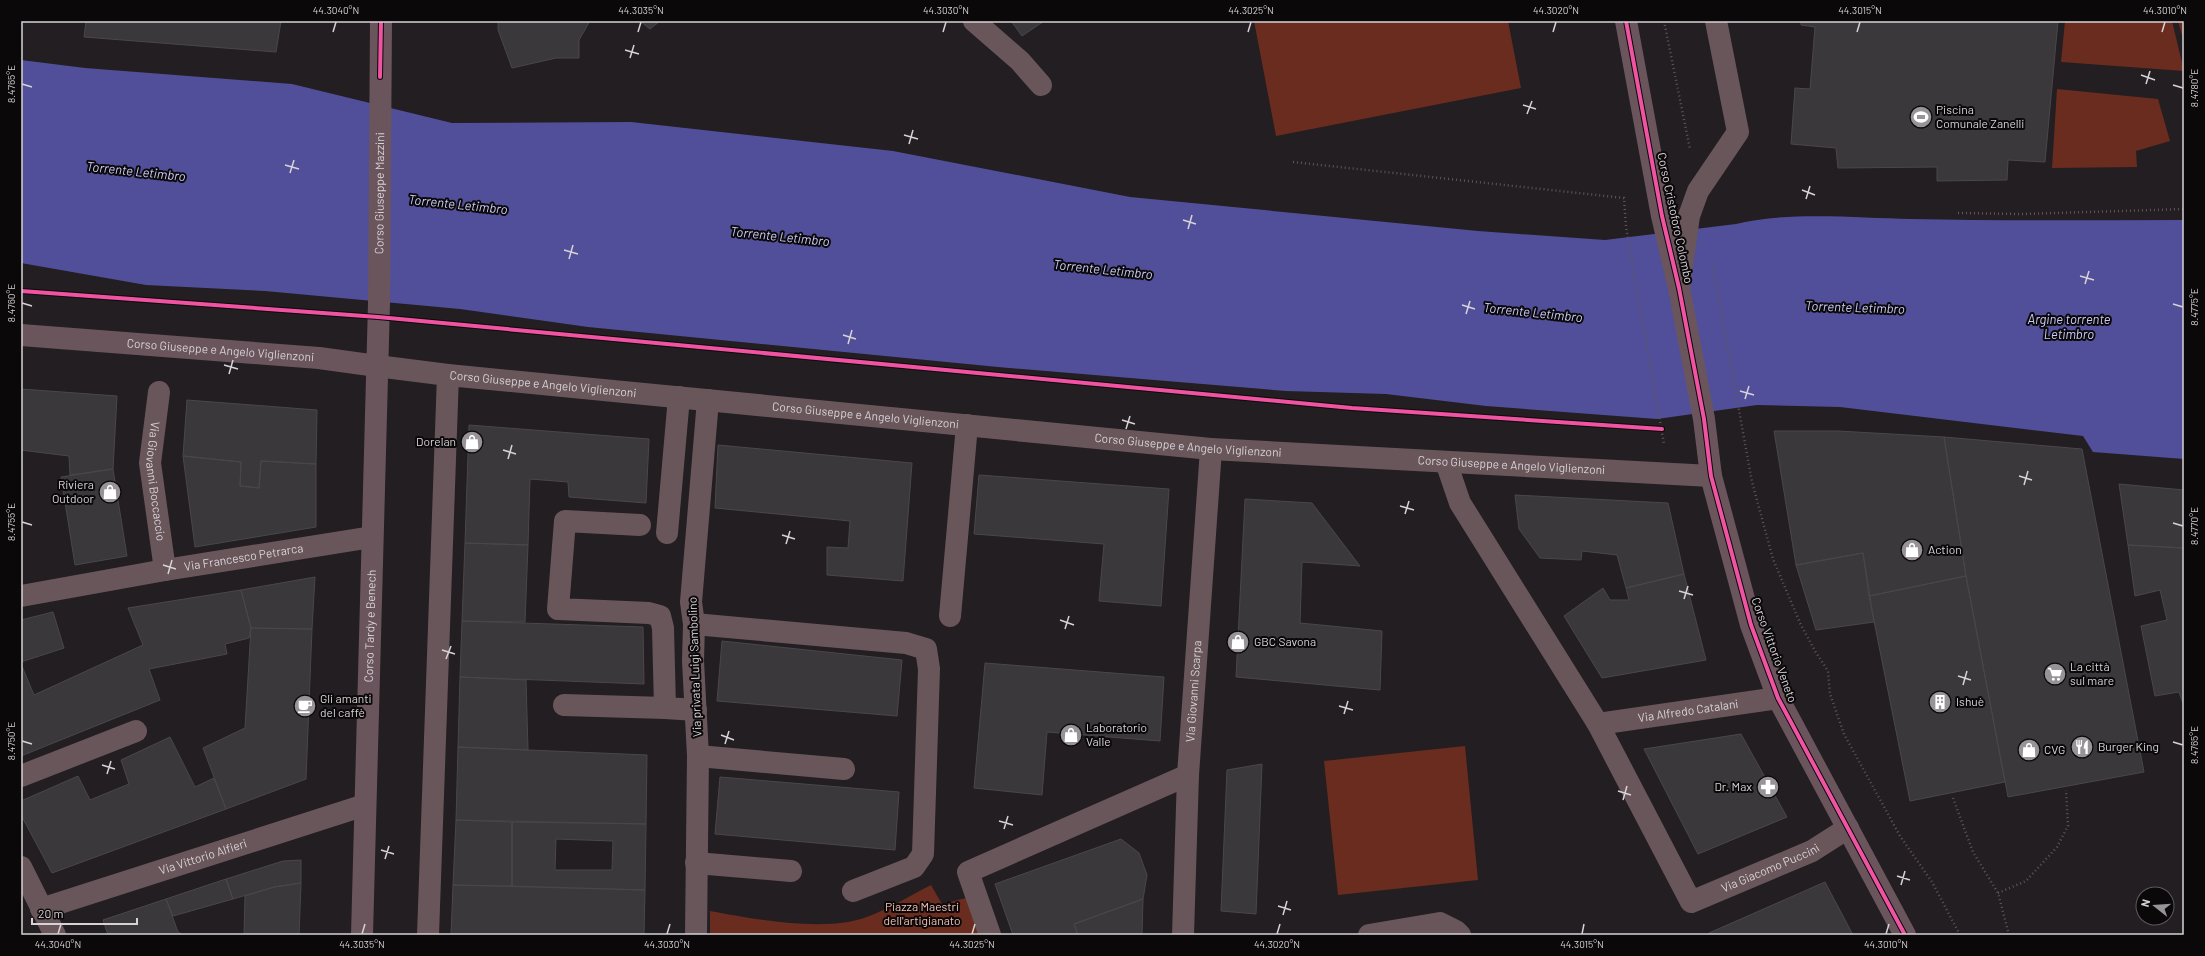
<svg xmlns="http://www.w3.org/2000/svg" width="2205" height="956" font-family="Barlow,sans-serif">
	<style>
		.green { fill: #6a2c1e }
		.water { fill: #524f9a }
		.building { fill: #3b383b; stroke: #4a474a; fill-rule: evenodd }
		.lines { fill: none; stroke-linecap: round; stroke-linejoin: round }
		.path { stroke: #605558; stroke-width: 2.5; stroke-dasharray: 1 3; stroke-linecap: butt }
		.minor { stroke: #69565a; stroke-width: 22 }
		.major { stroke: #6a555c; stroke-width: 22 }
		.cycleway-casing { stroke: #0b080a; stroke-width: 6 }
		.cycleway { stroke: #f153a3; stroke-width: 4 }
		.ticks { fill: none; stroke: #d7d2d6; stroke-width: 1.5 }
		.labels { text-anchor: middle; stroke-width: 4; stroke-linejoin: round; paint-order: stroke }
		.poi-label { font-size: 12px; fill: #d7d2d6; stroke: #0b080a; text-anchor: start }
		.street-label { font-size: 12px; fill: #d7d2d6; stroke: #0b080a }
		.park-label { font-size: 12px; fill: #f6c2b5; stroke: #0b080a }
		.water-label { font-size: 13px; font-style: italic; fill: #cacdfa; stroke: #0b080a }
		.neatline { fill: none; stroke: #d7d2d6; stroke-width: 1.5 }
		.ticks-label { font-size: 10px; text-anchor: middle; fill: #d7d2d6 }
	</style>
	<rect width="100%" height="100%" fill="#231e21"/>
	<path class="green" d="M1254 21H1508L1521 88 1276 136Z
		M2065 21H2172L2184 71 2061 62Z
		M2178 21H2184V43Z
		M2057 89 2158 99 2170 141 2136 151 2137 167 2052 168Z
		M1465 746 1478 880 1338 895 1324 761Z
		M931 885 942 904 966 898 980 935H710V911C753 919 823 932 864 918 887 910 909 896 931 885Z"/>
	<path class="water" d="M21 60 85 68 292 84 452 123 631 122 893 151 1130 197 1478 231 1605 240 1736 224C1787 211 1858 218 1911 219 2002 221 2093 220 2184 220V459L2093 452 2083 436 1840 407 1757 405 1657 419 1486 406 1386 394 1286 391 998 367 588 327 460 309 265 291 146 285 21 263Z"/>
	<path class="building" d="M86 21H281L276 52 84 37Z
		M498 21H590L579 40V58H556L512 68 498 30Z
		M640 21H660L650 29Z
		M1011 21H1044L1022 36Z
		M1801 21H2058L2045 162 2008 160 2007 180 1937 181V167L1838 168 1836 148 1791 144 1795 88 1810 89 1815 27 1801 25Z
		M21 389 117 396 113 469 70 475 69 456 21 450Z
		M187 400 317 410 316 464 261 461 259 488 240 486 241 462 183 456Z
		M469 425 649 439 646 503 569 497 568 482 530 479 528 545 465 543Z
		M1774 431H1838L1944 437 1966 576 1869 596 1863 553 1796 565Z
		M1944 437 2082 449 2144 772 2008 797 1966 576Z
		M718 445 912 463 903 581 827 575V547L848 548 850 521 715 508Z
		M183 456 241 462 240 486 259 488 261 461 316 464V527L195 547Z
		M113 469 127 556 75 565 61 477Z
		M979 475 1169 489 1161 606 1099 601 1104 544 974 534Z
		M2119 484 2184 490V548L2128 545Z
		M1515 495 1668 503 1684 574 1626 588 1617 555 1582 551 1581 560 1540 558 1519 529Z
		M1245 499 1312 503 1360 566 1302 562 1300 623 1382 631 1380 690 1236 677Z
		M465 543 528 545 525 622 462 621Z
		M2128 545 2184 548V706L2179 692 2155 696 2141 626 2167 620 2160 590 2135 596Z
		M1863 553 1874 622 1816 630 1796 565Z
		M1684 574 1706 660 1602 678 1564 616 1603 588 1610 600H1629L1626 588Z
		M1966 576 2005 782 1910 801 1869 596Z
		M315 577 312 629 251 628 241 590Z
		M241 590 251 628 249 638 225 644 227 654 149 669 160 700 21 756V664L34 695 143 645 128 608Z
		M53 612 64 648 21 662V620Z
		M462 621 643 627 644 684 460 677Z
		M251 628 312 629 306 779 226 809 203 748 245 728Z
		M722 641 902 660 897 716 717 701Z
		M985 663 1164 677 1160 741 1047 732 1042 795 974 788Z
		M460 677 526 680 528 750 458 747Z
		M1741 734 1787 817 1698 854 1644 749Z
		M170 737 195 787 214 778 226 809 52 873 21 815V801L78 776 90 800 129 784 121 760Z
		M458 747 647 755 646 824 456 820Z
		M1262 764 1256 914 1221 911 1227 770Z
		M720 777 899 792 895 850 715 834Z
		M456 820 512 822V886L453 885Z
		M512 822 646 824 645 890 512 886ZM556 839 613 841 612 870H555Z
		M1121 839 1139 853 1147 875 1143 899 1074 924 1078 935H1013L995 884Z
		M301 860V883L274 887 233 899 226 879 283 861Z
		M226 879 233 899 173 916 166 899Z
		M1825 882 1853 935H1709V933Z
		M301 883 299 935H244L245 896 274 887Z
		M453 885 645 890 644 935H451Z
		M166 899 178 932 183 935H108L103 920Z
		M1143 899 1142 935H1078L1074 924Z"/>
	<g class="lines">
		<path class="path" d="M1664 21 1690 149
			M1293 162 1624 198 1626 227 1664 444
			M1958 213 2022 214 2184 209
			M1713 267 1752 482 1773 559 1800 623 1815 651 1828 671 1830 694 1844 734 1900 836 1932 882 1960 935
			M1953 798 1973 852 1998 893 2009 935
			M1998 893 2026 881 2057 847 2068 826 2066 790"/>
		<g class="minor">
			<path d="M974 21 1020 61 1041 85"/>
			<path d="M1679 287 1689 216 1698 191 1738 132 1716 21"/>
			<path id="s1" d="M377 366 448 375 1211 449 1711 476"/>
			<path id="s2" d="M159 392 150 463 165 570"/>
			<path id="s3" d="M1446 462 1460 503 1598 724 1691 902 1812 851 1848 828"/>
			<path d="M640 525 565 521 558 609 649 613 660 616 663 628 665 708 696 710"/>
			<path d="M667 533 679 397"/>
			<path id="s4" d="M21 596 165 570 372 537"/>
			<path d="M950 616 967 425"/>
			<path d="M694 624 906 643 926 649 929 669 923 854 914 867 853 891"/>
			<path d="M564 705 665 708"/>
			<path id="s5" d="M1598 724 1778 698"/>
			<path d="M698 756 844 769"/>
			<path d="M21 776 136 731"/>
			<path d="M696 863 791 871"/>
			<path d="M21 867 55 935"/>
			<path id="s6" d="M41 909 365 805"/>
			<path d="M428 935 448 375"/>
			<path d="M696 935 698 756 693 661 694 624 691 602 708 400"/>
			<path d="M990 935 968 872 1188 775"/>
			<path id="s7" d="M1183 935 1188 775 1211 449"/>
			<path d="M1369 935 1440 923 1456 931 1460 935"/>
		</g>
		<g class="major">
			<path d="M1626 21 1662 216 1679 288 1704 419 1711 476 1751 625 1778 698 1905 935"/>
			<path id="s8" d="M21 335 319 358 377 366"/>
			<path id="s9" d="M362 935 379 303 381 21"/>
		</g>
		<g class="cycleway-casing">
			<path id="cycleway" d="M1626 21 1662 216 1679 288 1704 419 1711 476 1751 625 1778 698 1905 935
				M380 77 381 21
				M21 291 378 317 1352 408 1662 429"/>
		</g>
		<use href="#cycleway" class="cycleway"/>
	</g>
	<path class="ticks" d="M333 32 336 22M638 32 641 22M943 32 946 22M1248 32 1251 22M1553 32 1556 22M1857 32 1860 22M2162 32 2165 22M625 50 639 54M630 58 634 45M2141 75 2155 80M22 84 32 87M2146 84 2150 71M2173 85 2183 88M1523 105 1536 109M1527 114 1532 101M904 135 918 139M909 144 913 130M285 165 299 169M290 173 294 160M1802 190 1815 195M1806 199 1810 186M1183 220 1196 224M1188 229 1192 215M564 250 578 254M569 259 573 245M2080 276 2094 280M2085 284 2089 271M22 303 32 306M2173 304 2183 307M1462 305 1475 309M1466 314 1470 301M843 335 856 339M848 344 852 330M224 365 238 369M229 374 233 360M1740 391 1754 395M1745 399 1749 386M1122 420 1135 424M1126 429 1130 416M503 450 516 454M508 459 512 445M2019 476 2032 480M2024 485 2028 471M1400 506 1414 510M1405 514 1409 501M22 522 32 525M2173 523 2183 526M782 535 795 539M786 544 790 531M163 565 176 569M168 574 172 560M1679 591 1693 595M1684 599 1688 586M1060 620 1074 625M1065 629 1069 616M442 650 455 654M446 659 451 646M1958 676 1971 680M1963 685 1967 671M1339 706 1353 710M1344 714 1348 701M721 735 734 740M22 741 32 744M2173 742 2183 745M725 744 729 731M102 765 115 769M107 774 111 761M1618 791 1631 795M1623 800 1627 786M999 821 1013 825M1004 829 1008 816M381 850 394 854M385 859 389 846M1897 876 1910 880M1901 885 1905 871M1278 906 1291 910M1283 915 1287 901M58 934 61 924M362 934 365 924M667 934 670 924M972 934 975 924M1277 934 1280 924M1582 934 1584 924M1886 934 1889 924"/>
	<defs>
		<g id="stadium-disc" transform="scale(1.15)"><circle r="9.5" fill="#989397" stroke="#0b080a"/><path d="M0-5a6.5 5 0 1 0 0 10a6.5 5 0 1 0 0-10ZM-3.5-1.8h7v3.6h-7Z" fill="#fff"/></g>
		<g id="shop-disc" transform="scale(1.15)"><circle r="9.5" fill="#989397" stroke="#0b080a"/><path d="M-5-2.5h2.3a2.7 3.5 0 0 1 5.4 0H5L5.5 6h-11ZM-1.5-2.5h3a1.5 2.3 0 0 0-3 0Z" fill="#fff"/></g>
		<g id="supermarket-disc" transform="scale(1.15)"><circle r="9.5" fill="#989397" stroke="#0b080a"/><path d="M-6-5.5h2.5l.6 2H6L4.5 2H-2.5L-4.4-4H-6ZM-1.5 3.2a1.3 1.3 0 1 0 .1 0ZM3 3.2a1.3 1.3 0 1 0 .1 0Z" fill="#fff"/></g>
		<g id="building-disc" transform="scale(1.15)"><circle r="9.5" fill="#989397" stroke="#0b080a"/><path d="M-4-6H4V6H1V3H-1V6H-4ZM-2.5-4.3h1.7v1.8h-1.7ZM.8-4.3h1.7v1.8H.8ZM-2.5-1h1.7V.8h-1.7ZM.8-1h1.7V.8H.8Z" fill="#fff"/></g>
		<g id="cafe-disc" transform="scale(1.15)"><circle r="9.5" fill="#989397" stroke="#0b080a"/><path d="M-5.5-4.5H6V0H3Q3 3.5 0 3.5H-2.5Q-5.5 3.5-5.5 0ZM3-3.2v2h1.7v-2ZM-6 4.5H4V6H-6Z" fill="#fff"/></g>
		<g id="restaurant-disc" transform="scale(1.15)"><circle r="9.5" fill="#989397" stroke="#0b080a"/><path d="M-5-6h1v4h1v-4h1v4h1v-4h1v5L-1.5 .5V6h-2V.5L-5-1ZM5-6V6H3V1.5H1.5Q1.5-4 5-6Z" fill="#fff"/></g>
		<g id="pharmacy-disc" transform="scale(1.15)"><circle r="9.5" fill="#989397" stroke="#0b080a"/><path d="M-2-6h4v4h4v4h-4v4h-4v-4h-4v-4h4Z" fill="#fff"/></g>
	</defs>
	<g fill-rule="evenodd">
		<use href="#stadium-disc" x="1921" y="117"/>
		<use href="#shop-disc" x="472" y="442"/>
		<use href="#shop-disc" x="110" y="492"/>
		<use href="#shop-disc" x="1912" y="550"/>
		<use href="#shop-disc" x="1238" y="642"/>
		<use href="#supermarket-disc" x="2055" y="674"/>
		<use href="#building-disc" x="1940" y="702"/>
		<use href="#cafe-disc" x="305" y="706"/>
		<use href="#shop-disc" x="1071" y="735"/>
		<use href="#restaurant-disc" x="2082" y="747"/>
		<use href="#shop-disc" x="2029" y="750"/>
		<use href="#pharmacy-disc" x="1768" y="787"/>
	</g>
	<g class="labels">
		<g class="poi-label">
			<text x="1936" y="114">Piscina<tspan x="1936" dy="14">Comunale Zanelli</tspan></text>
			<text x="456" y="446" text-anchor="end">Dorelan</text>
			<text x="94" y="489" text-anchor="end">Riviera<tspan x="94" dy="14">Outdoor</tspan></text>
			<text x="1928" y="554">Action</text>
			<text x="1254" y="646">GBC Savona</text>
			<text x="2070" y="671">La città<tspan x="2070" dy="14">sul mare</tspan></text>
			<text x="320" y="703">Gli amanti<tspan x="320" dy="14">del caffè</tspan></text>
			<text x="1956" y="706">Ishuè</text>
			<text x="1086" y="732">Laboratorio<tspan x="1086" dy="14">Valle</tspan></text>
			<text x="2098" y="751">Burger King</text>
			<text x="2044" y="754">CVG</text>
			<text x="1752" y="791" text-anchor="end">Dr. Max</text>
		</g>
		<g class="street-label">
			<text dy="4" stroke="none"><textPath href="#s9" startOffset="742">Corso Giuseppe Mazzini</textPath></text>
			<text transform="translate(1675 218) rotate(78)" y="4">Corso Cristoforo Colombo</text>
			<text dy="4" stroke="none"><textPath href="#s8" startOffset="200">Corso Giuseppe e Angelo Viglienzoni</textPath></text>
			<text dy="4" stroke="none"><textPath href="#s1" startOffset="167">Corso Giuseppe e Angelo Viglienzoni</textPath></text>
			<text dy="4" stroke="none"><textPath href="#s1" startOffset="491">Corso Giuseppe e Angelo Viglienzoni</textPath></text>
			<text dy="4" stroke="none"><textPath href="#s1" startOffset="815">Corso Giuseppe e Angelo Viglienzoni</textPath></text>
			<text dy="4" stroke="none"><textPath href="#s1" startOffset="1139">Corso Giuseppe e Angelo Viglienzoni</textPath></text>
			<text dy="4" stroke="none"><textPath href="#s2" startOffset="90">Via Giovanni Boccaccio</textPath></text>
			<text dy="4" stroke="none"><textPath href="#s4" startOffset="226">Via Francesco Petrarca</textPath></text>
			<text dy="4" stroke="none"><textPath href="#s9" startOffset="309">Corso Tardy e Benech</textPath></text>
			<text transform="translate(1774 650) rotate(70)" y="4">Corso Vittorio Veneto</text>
			<text transform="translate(695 667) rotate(-92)" y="4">Via privata Luigi Sambolino</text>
			<text dy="4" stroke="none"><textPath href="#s7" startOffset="244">Via Giovanni Scarpa</textPath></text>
			<text dy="4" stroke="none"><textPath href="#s5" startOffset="91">Via Alfredo Catalani</textPath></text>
			<text dy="4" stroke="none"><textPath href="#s6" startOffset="170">Via Vittorio Alfieri</textPath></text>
			<text dy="4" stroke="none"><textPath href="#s3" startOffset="591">Via Giacomo Puccini</textPath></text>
		</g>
		<g class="park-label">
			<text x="922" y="911">Piazza Maestri<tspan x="922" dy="14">dell'artigianato</tspan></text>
		</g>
		<g class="water-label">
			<text transform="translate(136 171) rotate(6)" y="5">Torrente Letimbro</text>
			<text transform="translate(458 204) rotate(6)" y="5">Torrente Letimbro</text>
			<text transform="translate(780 236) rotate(6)" y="5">Torrente Letimbro</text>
			<text transform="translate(1103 269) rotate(6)" y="5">Torrente Letimbro</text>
			<text transform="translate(1855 307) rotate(2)" y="5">Torrente Letimbro</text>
			<text transform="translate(1533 312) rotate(6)" y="5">Torrente Letimbro</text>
			<text x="2069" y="324">Argine torrente<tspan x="2069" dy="15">Letimbro</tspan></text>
		</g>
	</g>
	<rect width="2205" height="956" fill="none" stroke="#0b080a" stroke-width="44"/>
	<g transform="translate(2155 906) rotate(287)"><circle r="19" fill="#0b080a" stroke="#5d595c"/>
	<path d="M0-3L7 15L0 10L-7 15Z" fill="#989397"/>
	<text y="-6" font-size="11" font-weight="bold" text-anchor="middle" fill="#d7d2d6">N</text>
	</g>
	<path d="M32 918v6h105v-6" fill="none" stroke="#d7d2d6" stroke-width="2"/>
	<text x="38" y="918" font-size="12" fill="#d7d2d6" stroke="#0b080a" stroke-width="3" paint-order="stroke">20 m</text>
	<rect x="22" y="22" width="2161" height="912" class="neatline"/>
	<g class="ticks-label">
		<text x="336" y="14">44.3040°N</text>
		<text x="641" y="14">44.3035°N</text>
		<text x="946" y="14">44.3030°N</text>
		<text x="1251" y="14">44.3025°N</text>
		<text x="1556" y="14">44.3020°N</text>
		<text x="1860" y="14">44.3015°N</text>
		<text x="2165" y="14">44.3010°N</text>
		<text transform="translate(11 84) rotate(-90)" y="4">8.4765°E</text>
		<text transform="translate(2194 88) rotate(-90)" y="4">8.4780°E</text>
		<text transform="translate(11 303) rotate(-90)" y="4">8.4760°E</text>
		<text transform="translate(2194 307) rotate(-90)" y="4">8.4775°E</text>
		<text transform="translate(11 522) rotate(-90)" y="4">8.4755°E</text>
		<text transform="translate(2194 526) rotate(-90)" y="4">8.4770°E</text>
		<text transform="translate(11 741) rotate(-90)" y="4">8.4750°E</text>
		<text transform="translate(2194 745) rotate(-90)" y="4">8.4765°E</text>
		<text x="58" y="948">44.3040°N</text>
		<text x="362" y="948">44.3035°N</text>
		<text x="667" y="948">44.3030°N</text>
		<text x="972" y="948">44.3025°N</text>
		<text x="1277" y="948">44.3020°N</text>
		<text x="1582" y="948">44.3015°N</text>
		<text x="1886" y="948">44.3010°N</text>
	</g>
</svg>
